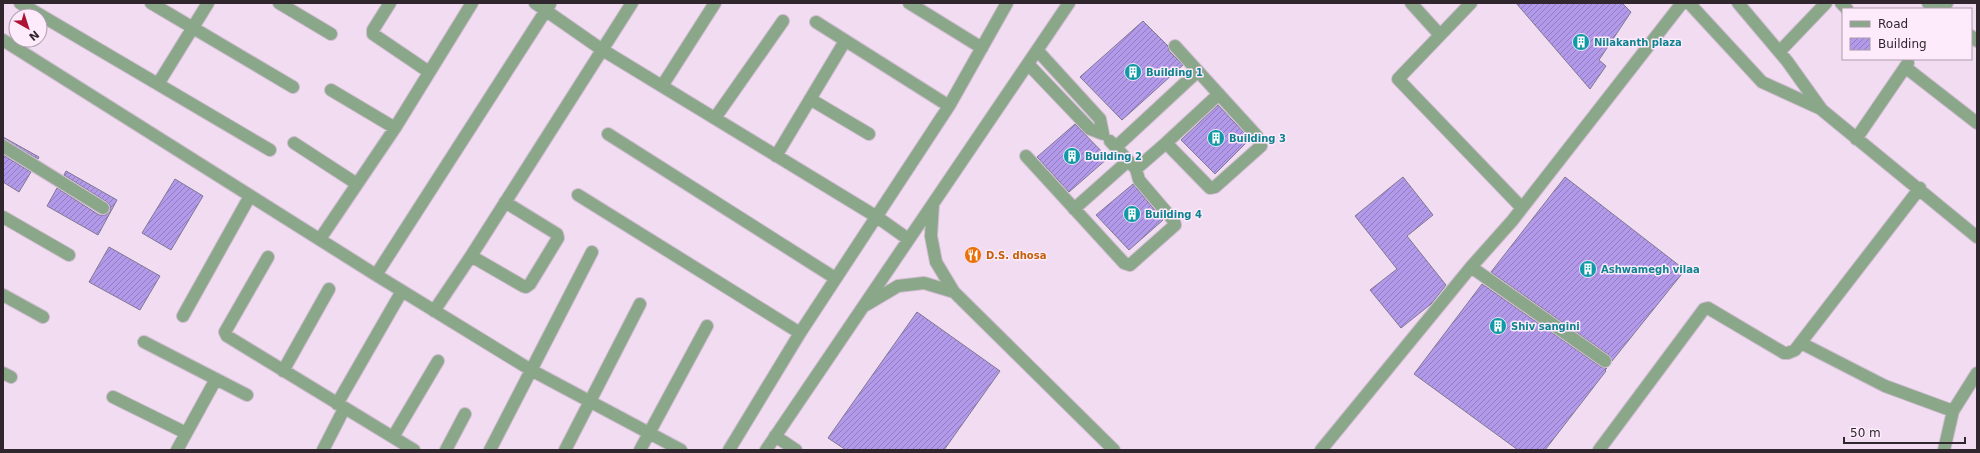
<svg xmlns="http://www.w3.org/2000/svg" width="1980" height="453" font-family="'DejaVu Sans',sans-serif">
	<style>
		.building { fill: url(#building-hatch); stroke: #807992 }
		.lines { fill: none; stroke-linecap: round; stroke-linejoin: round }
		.minor-casing { stroke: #cfbbcf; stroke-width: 14 }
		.minor { stroke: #8aa78a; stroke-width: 12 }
		.labels { text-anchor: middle; stroke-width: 3; stroke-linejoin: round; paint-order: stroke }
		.culture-label { font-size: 10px; font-weight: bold; fill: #0d838f; stroke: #fdebfc; text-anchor: start }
		.food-label { font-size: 10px; font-weight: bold; fill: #c56008; stroke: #fdebfc; text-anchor: start }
	</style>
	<defs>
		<pattern id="building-hatch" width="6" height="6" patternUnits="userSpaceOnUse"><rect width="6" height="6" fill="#b299ea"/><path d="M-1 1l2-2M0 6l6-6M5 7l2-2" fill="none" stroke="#917dbe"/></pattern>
	</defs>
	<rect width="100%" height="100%" fill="#f2dcf2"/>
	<path class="building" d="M1516 3H1622L1631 12 1599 60 1606 66 1590 89Z
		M1143 21 1168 46 1169 51 1183 65 1122 120 1080 77Z
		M1218 105 1250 139 1215 174 1181 140Z
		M1075 124 1108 158 1069 192 1037 157Z
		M3 137 39 157 38 159 3 139Z
		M3 155 31 172 19 192 3 182Z
		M66 171 117 200 98 235 47 206 57 188 99 215H106L110 212V205L107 202 64 175Z
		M1403 177 1433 215 1407 236 1446 285 1431 304 1401 328 1370 290 1397 269 1355 216Z
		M1565 177 1685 270 1612 361 1609 355 1491 272Z
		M175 179 203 196 171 250 142 233Z
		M1133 184 1163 220 1129 250 1096 215Z
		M109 247 160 276 140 310 89 282Z
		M1482 284 1601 367 1607 368 1605 370 1606 371 1545 450H1518L1414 374Z
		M917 312 1000 371 944 450H846L828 438Z"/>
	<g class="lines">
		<g class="minor-casing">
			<path id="minor" d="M20 3 270 150
				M151 3 293 87
				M279 3 331 34
				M390 3 373 30V34L429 72
				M535 3 601 49 877 217 908 239
				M909 3 982 48
				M1411 3 1440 35
				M1471 3 1398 79 1522 208
				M1689 3 1762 82 1821 109
				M1738 3 1787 61 1822 110 1977 237
				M1841 3 1847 9
				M1928 3 1935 9
				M1943 9 1947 3
				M816 22 949 106
				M1971 36 1977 41
				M3 40 376 275 531 370 681 450
				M1175 46 1257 136 1261 146 1215 187 1210 188 1166 143 1219 94
				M1780 51 1826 3
				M1028 64 1090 129 1103 134 1100 119 1037 50
				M1905 67 1977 123
				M158 84 208 3
				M662 86 715 3
				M331 90 395 128
				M810 99 869 134
				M715 118 783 21
				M608 134 835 278
				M1856 139 1908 63
				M1110 141 1136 169 1166 143
				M294 143 357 184
				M3 146 103 208
				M1116 147 1198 71
				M776 156 845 41
				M1026 156 1124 263 1130 265 1175 225 1174 221 1139 180 1136 169
				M578 195 800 333
				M933 204 931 236 936 262 954 292 1114 450
				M1074 209 1128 161
				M3 217 69 255
				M320 239 395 128 472 3
				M471 256 523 286 526 287 530 284 558 238 557 234 505 202
				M268 257 225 332 227 336 414 450
				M1471 267 1605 361
				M376 275 550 4
				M3 295 43 317
				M866 305 898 286 924 283 954 292
				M434 311 471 256 632 3
				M183 316 250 196
				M144 342 247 395
				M1801 343 1885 386 1953 411
				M283 371 329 289
				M3 373 11 377
				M113 397 186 433
				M337 404 402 291
				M775 436 796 450
				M393 437 438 361
				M177 450 216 379
				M323 450 344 409
				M446 450 465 414
				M490 450 592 252
				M565 450 640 304
				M640 450 707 326
				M729 450 800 333 949 106 1007 3
				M766 450 1069 3
				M1321 450 1471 267 1512 221 1682 3
				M1599 450 1704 309 1708 308 1784 353H1788L1795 350 1920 188
				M1944 450 1953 411 1977 373"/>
		</g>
		<use href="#minor" class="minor"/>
	</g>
	<defs>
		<g id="building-disc" transform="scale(0.9)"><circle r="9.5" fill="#0f9aa8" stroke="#fdebfc"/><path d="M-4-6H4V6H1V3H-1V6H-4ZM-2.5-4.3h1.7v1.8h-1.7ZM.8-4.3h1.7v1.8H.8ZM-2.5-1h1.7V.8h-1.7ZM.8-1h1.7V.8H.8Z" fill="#fff"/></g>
		<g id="restaurant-disc" transform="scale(0.9)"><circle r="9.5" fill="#e8710a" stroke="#fdebfc"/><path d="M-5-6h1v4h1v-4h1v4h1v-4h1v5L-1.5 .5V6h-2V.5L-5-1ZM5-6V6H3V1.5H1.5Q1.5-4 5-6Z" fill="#fff"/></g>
	</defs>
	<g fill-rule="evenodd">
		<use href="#building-disc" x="1581" y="42"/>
		<use href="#building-disc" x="1133" y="72"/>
		<use href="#building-disc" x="1216" y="138"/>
		<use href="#building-disc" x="1072" y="156"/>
		<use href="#building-disc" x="1132" y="214"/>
		<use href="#restaurant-disc" x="973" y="255"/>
		<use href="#building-disc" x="1588" y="269"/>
		<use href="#building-disc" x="1498" y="326"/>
	</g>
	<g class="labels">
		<g class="culture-label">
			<text x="1594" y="46">Nilakanth plaza</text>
			<text x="1146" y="76">Building 1</text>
			<text x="1229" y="142">Building 3</text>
			<text x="1085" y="160">Building 2</text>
			<text x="1145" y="218">Building 4</text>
			<text x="1601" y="273">Ashwamegh vilaa</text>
			<text x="1511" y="330">Shiv sangini</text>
		</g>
		<g class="food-label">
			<text x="986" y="259">D.S. dhosa</text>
		</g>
	</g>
	<rect width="1980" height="453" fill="none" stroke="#2f262e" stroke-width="8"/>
	<rect x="1842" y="8" width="130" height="52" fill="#fdebfc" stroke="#ab9caa"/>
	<rect x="1850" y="21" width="20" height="6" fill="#8aa78a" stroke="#ab9caa"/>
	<text x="1878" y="28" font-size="12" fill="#2f262e">Road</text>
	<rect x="1850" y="38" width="20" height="12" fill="url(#building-hatch)" stroke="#ab9caa"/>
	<text x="1878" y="48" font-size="12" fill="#2f262e">Building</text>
	<g transform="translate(28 28) rotate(141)"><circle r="19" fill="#fdebfc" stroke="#ab9caa"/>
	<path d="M0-3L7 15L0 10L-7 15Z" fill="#ab1433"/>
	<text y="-6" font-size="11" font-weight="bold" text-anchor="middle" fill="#2f262e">N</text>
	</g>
	<path d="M1844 437v6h121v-6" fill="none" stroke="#2f262e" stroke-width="2"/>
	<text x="1850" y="437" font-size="12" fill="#2f262e" stroke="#fdebfc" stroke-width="3" paint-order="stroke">50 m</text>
</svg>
